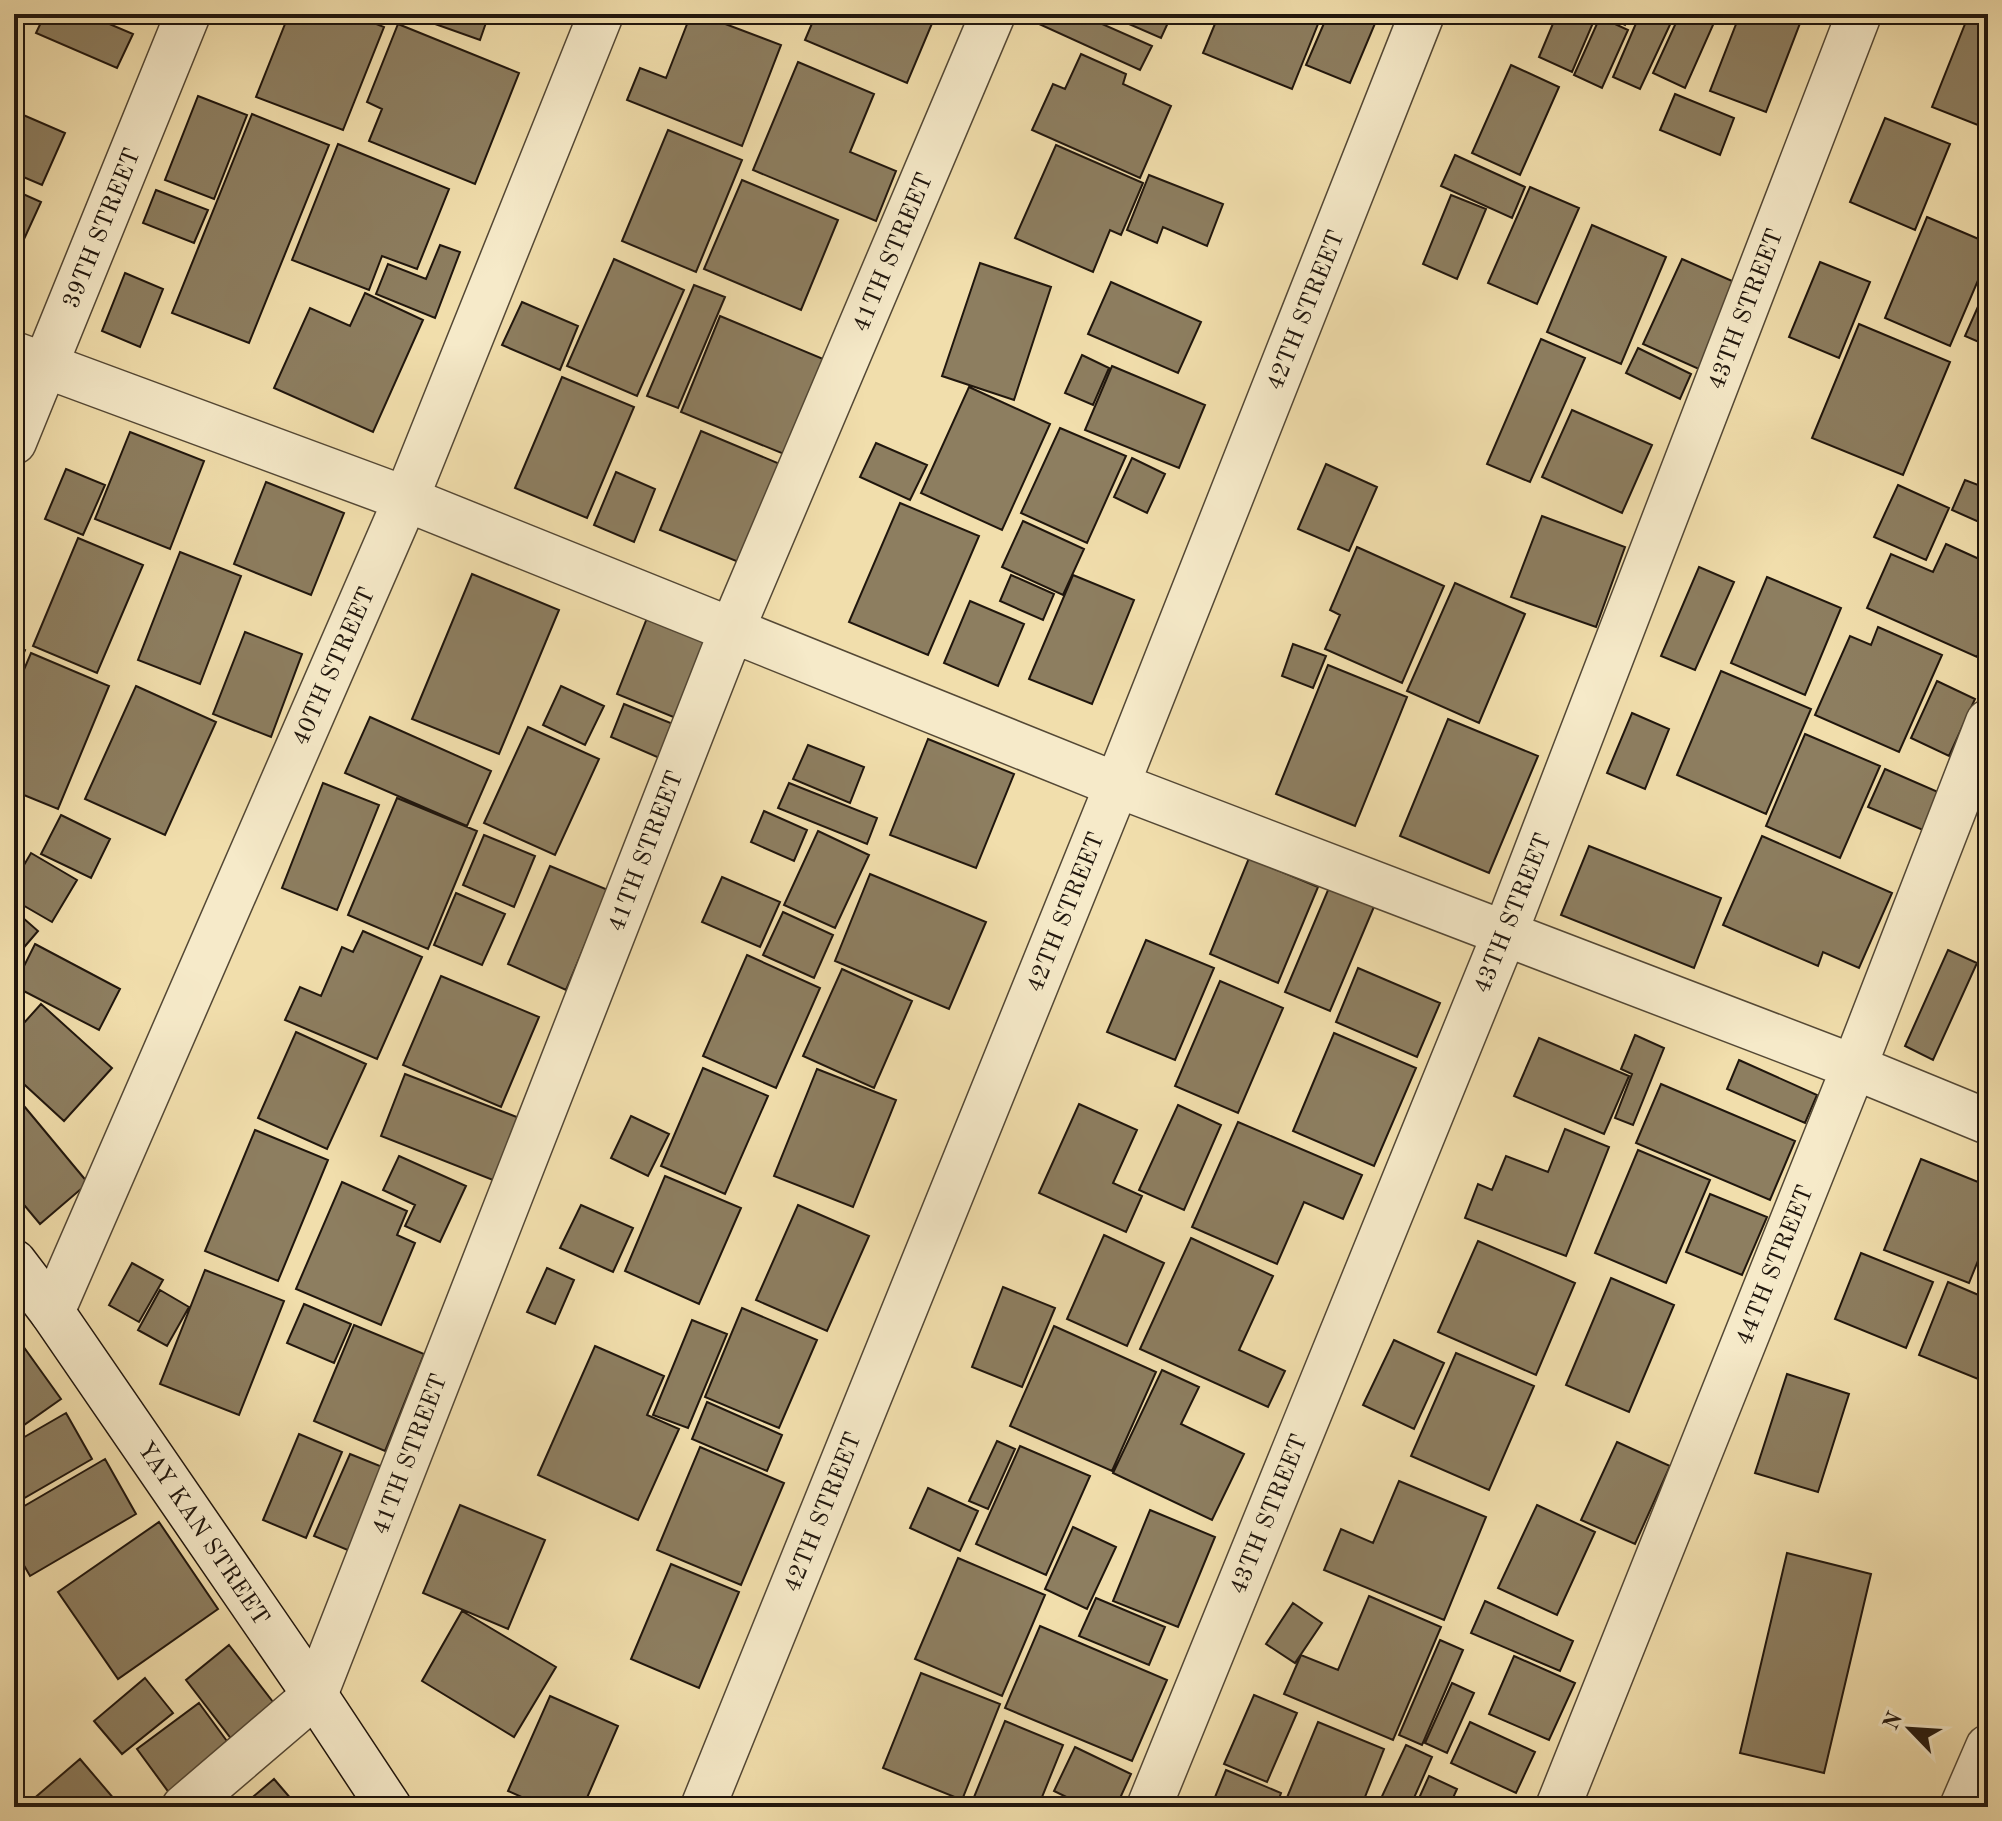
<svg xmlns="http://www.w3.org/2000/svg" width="2002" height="1821" font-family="'Old Standard TT',serif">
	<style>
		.building { fill: #8d7e60; stroke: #20160d; stroke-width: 2 }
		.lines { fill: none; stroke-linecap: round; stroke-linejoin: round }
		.street-casing { stroke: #544835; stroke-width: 47 }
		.secondary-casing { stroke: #20160d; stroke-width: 47 }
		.street { stroke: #f6eac9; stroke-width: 44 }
		.secondary { stroke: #f6eac9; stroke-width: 44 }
		.labels { text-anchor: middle; stroke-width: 8; stroke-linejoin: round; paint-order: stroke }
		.street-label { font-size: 24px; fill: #20160d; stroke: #f6eac9 }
	</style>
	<rect width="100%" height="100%" fill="#f1deac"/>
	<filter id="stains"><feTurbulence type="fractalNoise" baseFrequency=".0025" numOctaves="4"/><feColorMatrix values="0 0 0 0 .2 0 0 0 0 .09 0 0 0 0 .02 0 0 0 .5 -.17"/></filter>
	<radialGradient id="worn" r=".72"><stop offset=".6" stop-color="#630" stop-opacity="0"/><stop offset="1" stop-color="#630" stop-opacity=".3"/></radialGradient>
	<path class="building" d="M45 14H86L133 34 117 68 36 33Z
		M123 14H149L146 22Z
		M289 14H351L384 27 343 130 256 97Z
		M407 14H489L480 40Z
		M691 14H699L781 45 742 146 627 100 640 68 666 78Z
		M816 14H936L907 83 805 40Z
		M1043 14H1099L1105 17 1102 24 1152 46 1140 70 1039 24Z
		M1106 14H1172L1161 38Z
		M1219 14H1322L1292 89 1203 53Z
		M1328 14H1379L1350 83 1306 65Z
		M1557 14 1596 16 1572 72 1539 57Z
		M1602 14H1630L1625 25Z
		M1640 14H1675L1640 89 1613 77Z
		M1680 14 1717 16 1685 88 1653 73Z
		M1740 14H1791L1802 18 1766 112 1710 91Z
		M1969 14H1988V129L1932 107Z
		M1600 17 1628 30 1602 88 1574 75Z
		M398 24 519 73 475 184 369 141 382 109 367 102Z
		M14 44 23 48 14 68Z
		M1081 54 1126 74 1123 84 1171 106 1140 178 1032 130 1053 84 1065 89Z
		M798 62 874 94 850 152 896 171 876 221 753 170Z
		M1511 65 1559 87 1520 175 1472 153Z
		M1675 94 1734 118 1720 155 1660 130Z
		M198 96 247 115 214 199 165 180Z
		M14 111 65 133 42 185 14 173Z
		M252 114 329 145 249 343 172 313Z
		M1885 118 1950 144 1915 230 1850 202Z
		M668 130 742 160 696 272 622 241Z
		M338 144 449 189 417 269 382 256 369 290 292 260Z
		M1056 145 1143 183 1121 235 1110 230 1093 272 1015 238Z
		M1455 155 1525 187 1512 218 1441 186Z
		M1149 175 1223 204 1207 246 1163 227 1157 243 1127 230Z
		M742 180 838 220 801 310 704 269Z
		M1530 187 1579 208 1537 304 1488 283Z
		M14 190 41 202 14 261Z
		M156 190 208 210 194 243 143 223Z
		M1451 195 1486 209 1457 279 1423 264Z
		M1927 217 1988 243V257L1950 346 1885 318Z
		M1592 225 1666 257 1621 364 1547 332Z
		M440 245 460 252 435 318 376 294 388 264 426 279Z
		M614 259 684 290 637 396 567 366Z
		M1682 259 1739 284 1701 370 1643 344Z
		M1820 262 1870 282 1839 358 1789 337Z
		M980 263 1051 287 1014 400 942 376Z
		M125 273 163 289 140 347 102 331Z
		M1111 282 1201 322 1178 373 1088 334Z
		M1988 284V346L1965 336Z
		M694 285 725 297 678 408 647 396Z
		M365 293 423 320 373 432 274 388 310 308 350 326Z
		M522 302 578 326 560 370 502 345Z
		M720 316 828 361 789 456 681 412Z
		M1859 324 1950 362 1903 475 1812 438Z
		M1541 339 1585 358 1530 482 1487 464Z
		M1638 348 1691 374 1680 399 1626 373Z
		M1082 355 1109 368 1093 405 1065 393Z
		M1112 366 1205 405 1179 468 1085 430Z
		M562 377 634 407 587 518 515 488Z
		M969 387 1050 424 1002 530 921 493Z
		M1572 410 1652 445 1622 513 1542 477Z
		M1060 428 1126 456 1087 543 1021 513Z
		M701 431 787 467 746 565 660 530Z
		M130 432 204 461 170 549 95 519Z
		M876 443 927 465 910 500 860 477Z
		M1132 458 1165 474 1147 513 1114 497Z
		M1988 461V526L1952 510 1965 480 1978 485Z
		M1326 464 1377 487 1349 551 1298 529Z
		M66 469 105 485 83 535 45 519Z
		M616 472 655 489 634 542 594 525Z
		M266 482 344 513 311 595 234 564Z
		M1898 485 1949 508 1926 560 1874 537Z
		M900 503 979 536 928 655 849 622Z
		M1542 516 1625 547 1596 627 1511 597Z
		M1023 521 1084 549 1063 595 1002 567Z
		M78 538 143 565 97 673 33 646Z
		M1946 544 1988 563V633L1977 657 1867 608 1891 554 1933 572Z
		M1357 547 1444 586 1402 683 1325 649 1340 615 1330 610Z
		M180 552 241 576 200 684 138 660Z
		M1699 567 1734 582 1695 670 1661 656Z
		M472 574 559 610 499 754 412 719Z
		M1011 575 1054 594 1043 620 1000 601Z
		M1073 575 1134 600 1092 704 1029 679Z
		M1767 577 1841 608 1805 695 1731 663Z
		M1455 583 1525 614 1479 723 1407 691Z
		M970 601 1024 624 998 686 944 663Z
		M649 613 720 642 688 723 617 694Z
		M1878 627 1942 655 1899 752 1815 715 1850 636 1871 645Z
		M245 632 302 654 271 737 213 714Z
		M1293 644 1326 656 1313 688 1282 676Z
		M14 646 25 650 14 677Z
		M31 653 109 686 58 809 14 791V693Z
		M1328 665 1407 697 1355 826 1276 794Z
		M1721 671 1811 709 1766 814 1677 775Z
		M1937 681 1975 699 1949 756 1911 738Z
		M136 686 216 722 165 835 85 799Z
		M561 686 604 706 585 745 543 725Z
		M624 704 678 726 664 760 611 737Z
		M1632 713 1669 729 1645 789 1607 773Z
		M370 717 491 771 467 826 345 773Z
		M1448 719 1538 756 1489 873 1400 836Z
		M528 727 599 759 555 855 484 823Z
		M1805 734 1880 766 1840 858 1766 826Z
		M928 739 1014 774 976 868 890 835Z
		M808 745 864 767 850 803 793 779Z
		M1885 769 1938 792 1923 830 1868 807Z
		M323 783 379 805 337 910 282 888Z
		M789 783 877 818 867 844 778 808Z
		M397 798 477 831 428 949 348 915Z
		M764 811 807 830 794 861 751 842Z
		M61 815 110 839 91 878 41 854Z
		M818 831 869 855 835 928 784 905Z
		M484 835 535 856 514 907 463 885Z
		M1762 836 1892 893 1859 968 1823 952 1818 966 1723 925Z
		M1589 846 1721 898 1694 968 1561 915Z
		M31 853 77 880 52 922 14 900V882Z
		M1249 858 1318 887 1278 983 1210 954Z
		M550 866 608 890 566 990 508 964Z
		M870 874 986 922 949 1009 835 961Z
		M722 877 780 902 760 947 702 922Z
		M1331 883 1376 902 1330 1011 1285 992Z
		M456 893 505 914 482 965 434 945Z
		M14 910 38 931 14 959Z
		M783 912 833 935 814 978 763 955Z
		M363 931 422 957 377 1059 285 1020 300 987 321 996 342 947 353 952Z
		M1146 940 1214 968 1175 1060 1107 1032Z
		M35 944 120 989 99 1030 14 986Z
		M1948 950 1977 963 1933 1060 1905 1046Z
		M747 955 820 988 776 1088 703 1056Z
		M1358 968 1440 1003 1417 1057 1336 1022Z
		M842 969 912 1001 874 1088 803 1056Z
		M441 976 539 1017 501 1107 403 1065Z
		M1220 981 1283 1008 1238 1113 1175 1086Z
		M41 1004 112 1068 64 1121 14 1075V1034Z
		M296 1032 366 1064 327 1149 258 1118Z
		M1334 1033 1416 1068 1374 1166 1293 1131Z
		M1635 1035 1664 1048 1633 1125 1615 1118 1632 1074 1621 1069Z
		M1539 1038 1629 1076 1604 1134 1514 1096Z
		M1739 1060 1817 1095 1805 1123 1727 1089Z
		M703 1068 768 1096 725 1194 661 1166Z
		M817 1069 896 1100 853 1207 774 1176Z
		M405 1074 522 1119 498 1182 381 1136Z
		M1661 1084 1795 1141 1770 1200 1636 1143Z
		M14 1094 88 1183 40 1224 14 1193Z
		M1079 1104 1137 1130 1113 1183 1142 1196 1126 1232 1039 1193Z
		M1178 1105 1221 1125 1184 1210 1139 1190Z
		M631 1116 669 1134 648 1176 611 1158Z
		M1238 1122 1362 1175 1343 1219 1304 1202 1277 1264 1192 1227Z
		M1565 1129 1609 1147 1566 1256 1465 1218 1478 1184 1492 1190 1506 1156 1548 1172Z
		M255 1130 328 1160 278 1281 205 1251Z
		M1638 1150 1710 1180 1666 1283 1595 1253Z
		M399 1156 466 1186 440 1242 405 1226 415 1205 383 1190Z
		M1921 1159 1988 1186V1236L1969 1283 1884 1250Z
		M665 1176 741 1208 699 1304 625 1271Z
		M342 1182 407 1211 397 1235 415 1243 381 1325 296 1289Z
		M1710 1194 1767 1217 1742 1275 1686 1252Z
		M581 1205 633 1228 613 1272 560 1248Z
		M798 1205 869 1236 827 1331 756 1300Z
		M1104 1235 1164 1263 1127 1346 1067 1319Z
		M1191 1238 1273 1276 1239 1350 1285 1371 1268 1407 1140 1349Z
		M1478 1241 1575 1283 1536 1375 1438 1332Z
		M1861 1253 1933 1282 1906 1348 1835 1319Z
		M132 1263 163 1280 139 1322 109 1305Z
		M547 1268 574 1280 555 1324 527 1312Z
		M205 1270 284 1301 239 1415 160 1384Z
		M1611 1278 1674 1305 1629 1412 1566 1385Z
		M1948 1282 1988 1299V1383L1919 1355Z
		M1003 1287 1055 1308 1022 1387 972 1367Z
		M160 1290 189 1307 167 1346 138 1330Z
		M304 1304 351 1324 334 1363 287 1343Z
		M742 1308 817 1340 779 1428 705 1397Z
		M692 1320 727 1334 688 1428 653 1415Z
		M354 1325 424 1354 385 1451 314 1421Z
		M1054 1326 1156 1372 1112 1471 1010 1426Z
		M1394 1340 1444 1363 1414 1429 1363 1405Z
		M23 1346 61 1399 24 1425 14 1410V1353Z
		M595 1346 664 1376 647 1415 679 1429 638 1520 538 1475Z
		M1456 1353 1534 1386 1489 1490 1411 1456Z
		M1162 1370 1199 1387 1181 1424 1244 1454 1212 1520 1113 1473Z
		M1787 1374 1849 1394 1818 1492 1755 1473Z
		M707 1402 782 1435 767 1471 692 1439Z
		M66 1413 92 1459 14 1504V1443Z
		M299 1434 342 1452 306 1538 263 1520Z
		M997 1441 1015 1449 988 1509 969 1501Z
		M1617 1442 1670 1466 1635 1544 1581 1520Z
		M1020 1446 1090 1476 1046 1575 976 1544Z
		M700 1447 784 1483 741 1585 657 1550Z
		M350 1454 385 1468 350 1551 314 1536Z
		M105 1459 136 1514 30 1576 14 1548V1512Z
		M1399 1481 1486 1517 1444 1620 1324 1570 1341 1529 1373 1543Z
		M928 1488 978 1511 960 1551 910 1528Z
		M460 1505 545 1540 508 1629 423 1593Z
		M1537 1505 1595 1532 1557 1615 1498 1588Z
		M1150 1510 1215 1537 1178 1627 1113 1601Z
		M159 1522 218 1609 118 1679 58 1592Z
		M1073 1527 1116 1547 1087 1609 1045 1589Z
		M1787 1553 1871 1574 1824 1773 1740 1753Z
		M958 1558 1045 1595 1002 1696 915 1659Z
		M671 1564 739 1592 699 1688 631 1659Z
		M1369 1596 1441 1627 1393 1740 1284 1694 1301 1655 1338 1670Z
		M1096 1598 1165 1627 1149 1665 1079 1636Z
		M1485 1601 1573 1641 1560 1671 1471 1633Z
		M1293 1603 1322 1623 1295 1663 1266 1644Z
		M462 1611 556 1667 514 1737 422 1681Z
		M1040 1626 1167 1680 1132 1761 1005 1708Z
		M1440 1640 1463 1650 1422 1745 1399 1735Z
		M229 1645 280 1711 236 1745 186 1680Z
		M1514 1656 1575 1683 1549 1740 1489 1714Z
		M921 1673 1000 1704 962 1800 883 1768Z
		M145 1678 173 1713 122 1754 94 1721Z
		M1452 1683 1474 1693 1447 1753 1425 1743Z
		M1254 1695 1297 1713 1267 1782 1224 1764Z
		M550 1696 618 1726 583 1807H544L508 1791Z
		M199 1703 232 1748 170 1794 137 1749Z
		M1005 1721 1063 1745 1038 1807H970Z
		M1318 1722 1384 1749 1361 1807H1302L1286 1800Z
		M1470 1722 1535 1752 1516 1793 1451 1763Z
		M1406 1745 1432 1757 1410 1807H1377Z
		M1075 1747 1131 1774 1116 1807H1087L1054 1791Z
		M80 1759 121 1807H24Z
		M1226 1770 1281 1793 1276 1807H1211Z
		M1429 1776 1457 1789 1449 1807H1415Z
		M274 1779 298 1807H241Z"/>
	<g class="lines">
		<g class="street-casing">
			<path id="street" d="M14 354 406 499 1117 785 1854 1067 1988 1122
				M14 442 188 14
				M52 1312 406 499 601 14
				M184 1807 315 1695 731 632 993 14
				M703 1807 1117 785 1422 14
				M1149 1807 1505 933 1859 14
				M1558 1807 1854 1067 1988 722
				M1962 1807 1988 1747"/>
		</g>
		<g class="secondary-casing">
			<path id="secondary" d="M14 1262 52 1312 315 1695 389 1807"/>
		</g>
		<use href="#street" class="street"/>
		<use href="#secondary" class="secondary"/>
	</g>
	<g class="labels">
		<g class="street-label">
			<text transform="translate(101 228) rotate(-68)" y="8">39TH STREET</text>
			<text transform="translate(892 252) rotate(-67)" y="8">41TH STREET</text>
			<text transform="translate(1745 309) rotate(-69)" y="8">43TH STREET</text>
			<text transform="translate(1305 310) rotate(-68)" y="8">42TH STREET</text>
			<text transform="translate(333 666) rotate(-66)" y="8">40TH STREET</text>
			<text transform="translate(645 851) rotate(-69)" y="8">41TH STREET</text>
			<text transform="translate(1065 912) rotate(-68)" y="8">42TH STREET</text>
			<text transform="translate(1512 913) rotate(-68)" y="8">43TH STREET</text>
			<text transform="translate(1774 1265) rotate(-68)" y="8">44TH STREET</text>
			<text transform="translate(409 1454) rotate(-69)" y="8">41TH STREET</text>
			<text transform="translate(822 1512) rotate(-68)" y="8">42TH STREET</text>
			<text transform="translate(1268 1514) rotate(-68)" y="8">43TH STREET</text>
			<text transform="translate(204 1533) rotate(56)" y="8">YAY KAN STREET</text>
		</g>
	</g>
	<rect width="2002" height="1821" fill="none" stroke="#f1deac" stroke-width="48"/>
	<rect x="16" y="16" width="1970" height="1789" fill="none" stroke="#20160d" stroke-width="4"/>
	<rect x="24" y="24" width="1954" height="1773" fill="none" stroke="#20160d" stroke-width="2"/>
	<g transform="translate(1910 1729) rotate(295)" stroke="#f6eac9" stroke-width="6" paint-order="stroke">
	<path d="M0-6L14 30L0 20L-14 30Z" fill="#20160d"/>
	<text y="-12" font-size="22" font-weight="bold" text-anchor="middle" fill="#20160d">N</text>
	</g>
	<rect width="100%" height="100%" filter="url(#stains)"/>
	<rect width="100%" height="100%" fill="url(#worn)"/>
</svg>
